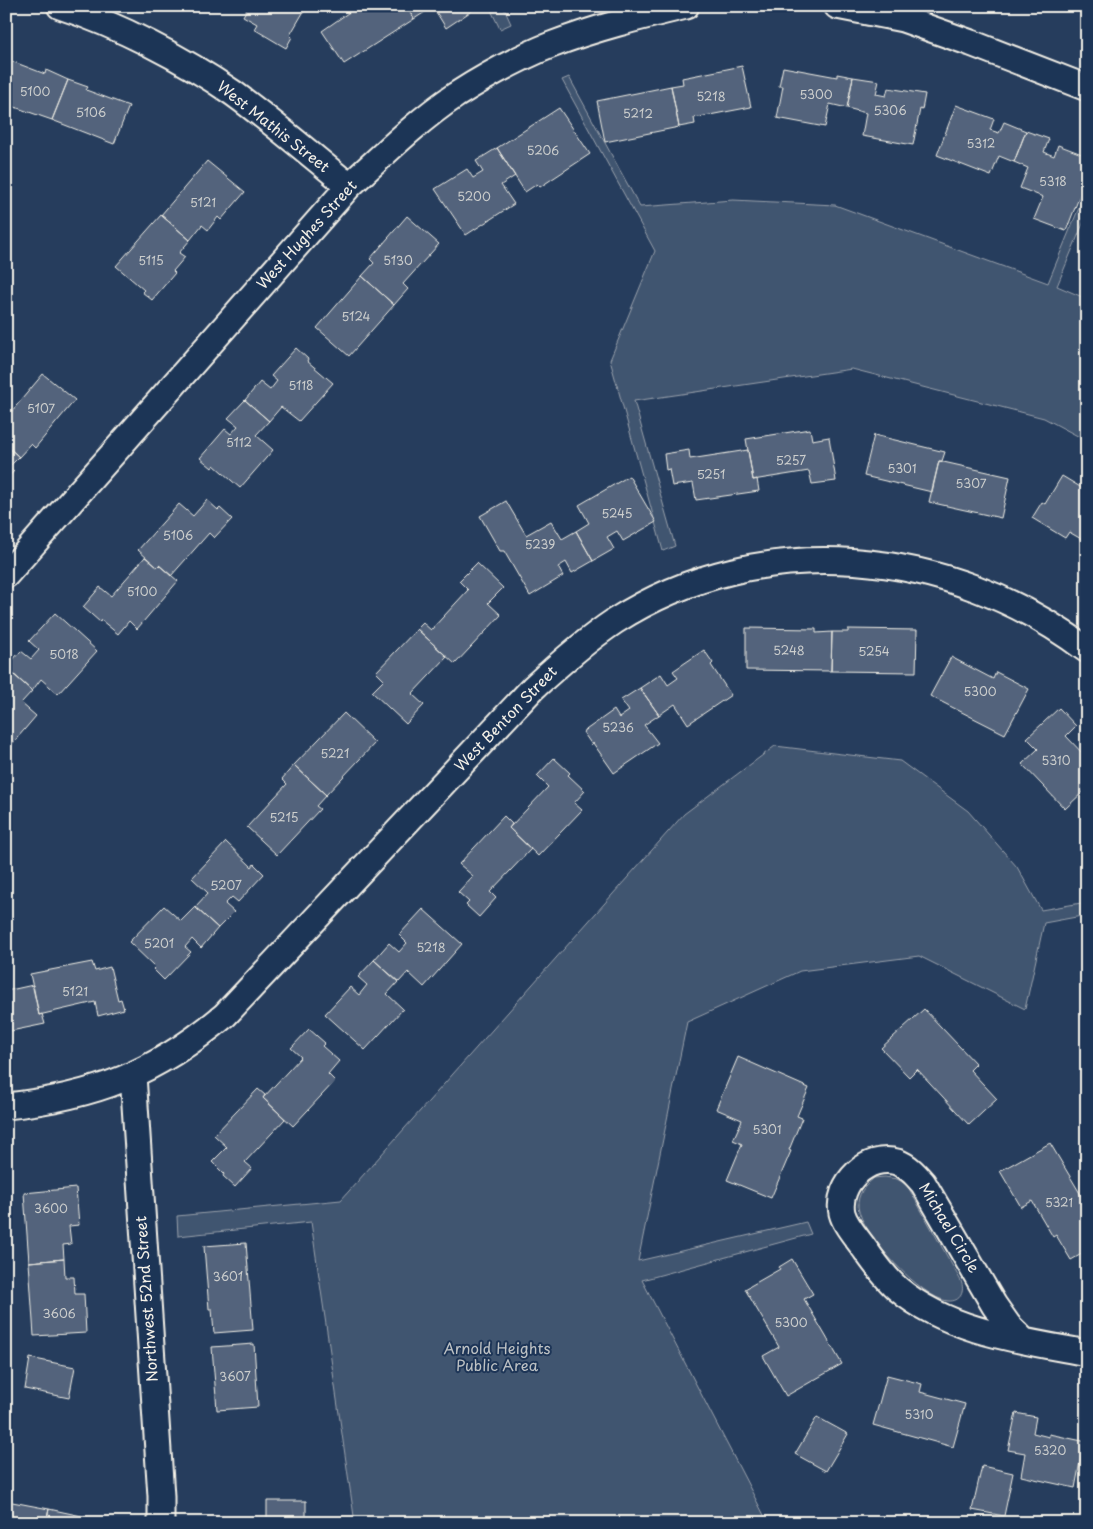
<svg xmlns="http://www.w3.org/2000/svg" width="1093" height="1529" font-family="'Playpen Sans',sans-serif">
	<style>
		.green { fill: #40546f; stroke: #9aa2ac }
		.building { fill: #52647b; stroke: #f4f1e8 }
		.lines { fill: none; stroke-linecap: round; stroke-linejoin: round }
		.minor-casing { stroke: #f4f1e8; stroke-width: 29 }
		.minor { stroke: #1d3557; stroke-width: 25 }
		.labels { text-anchor: middle; stroke-width: 4; stroke-linejoin: round; paint-order: stroke }
		.number-label { font-size: 12px; fill: #cccecd }
		.street-label { font-size: 15px; fill: #f4f1e8; stroke: #1d3557 }
		.park-label { font-size: 15px; fill: #bec2c4; stroke: #1d3557 }
	</style>
	<rect width="100%" height="100%" fill="#263d5d"/>
	<filter id="ink" filterUnits="userSpaceOnUse"><feTurbulence type="fractalNoise" baseFrequency=".02" numOctaves="2"/><feDisplacementMap in="SourceGraphic" scale="10" xChannelSelector="R" yChannelSelector="G"/><feConvolveMatrix kernelMatrix="1 2 1 2 8 2 1 2 1" color-interpolation-filters="sRGB"/></filter>
	<g filter="url(#ink)">
		<path class="green" d="M489 6H503L511 24 500 29Z
			M569 77 640 207 733 200 835 205 1048 283 1087 188V214L1057 286 1087 299V441L1044 418 852 369 634 401 675 546 663 551 610 360 655 251 562 80Z
			M775 746 900 761 968 811 1017 867 1041 910 1087 902V915L1044 923 1025 1009 919 956 800 971 687 1022 638 1261 806 1222 811 1234 642 1280 768 1523H355L311 1222 178 1236 177 1216 341 1200 684 814Z
			M885 1177 897 1179 907 1185 961 1281C965 1291 961 1302 948 1301 922 1299 861 1233 858 1207 857 1194 865 1186 874 1178Z"/>
		<path class="building" d="M243 6H307L290 35 292 37 286 48 254 29 257 24 243 16 247 9Z
			M358 6H406L414 19 344 64 322 31Z
			M406 6H479L446 28 433 7 414 19Z
			M6 59 45 74 46 70 68 80 52 120 6 104Z
			M742 66 751 107 694 118 695 124 679 127 671 86 683 84 682 78Z
			M783 67 837 77V74L853 77 847 108 830 104 825 127 777 118 783 86H779Z
			M853 77 879 81 876 94 886 96 888 88 925 94 922 110 920 109 913 145 862 136 866 113 847 108Z
			M68 80 88 87 86 90 129 106 114 144 52 120Z
			M671 86 679 127 605 142 597 101Z
			M956 105 994 119 990 130 999 133 1004 122 1026 131 1014 162 999 156 991 176 937 155Z
			M559 108 590 154 540 187 537 184 525 192 497 148Z
			M1026 131 1049 139 1044 152 1054 156 1058 145 1087 156V177L1066 231 1034 219 1043 197 1020 188 1028 168 1014 162Z
			M497 148 515 176 501 185 514 204 466 235 435 189 467 169 473 178 483 172 476 161Z
			M207 161 245 192 221 220 218 217 208 230 202 225 190 240 161 215Z
			M161 215 190 240 179 253 185 257 173 271 175 273 152 300 142 292 144 290 116 266Z
			M407 216 439 244 403 284 408 289 394 305 362 276 374 263 370 259Z
			M362 276 394 305 349 356 317 328Z
			M296 348 308 359 307 361 333 383 299 421 281 407 269 421 245 400 260 382 270 390 277 381 271 376Z
			M43 374 75 400 35 448 31 444 19 457 6 445V418Z
			M245 400 269 421 256 435 273 450 240 488 214 465 212 468 200 458 225 429 231 434 238 426 228 418Z
			M810 429 812 440 829 437 836 481 812 484 809 471 753 480 746 439Z
			M874 435 945 452 942 461H939L932 492 864 476Z
			M6 445 19 457 9 467 14 471 6 480Z
			M689 450 690 459 748 450 753 480 757 479 759 491 696 500 693 483 672 486 669 469 666 470 664 454Z
			M939 461 1010 477 1001 518 929 502Z
			M629 476 656 522 623 541 617 531 607 537 614 549 593 561 576 531 589 523 579 505Z
			M1062 476 1087 491V534L1083 540 1069 532 1065 538 1032 518 1042 502 1045 504Z
			M207 500 218 510 220 508 232 519 214 538 209 533 171 576 159 565 157 567 138 550 179 504 193 516Z
			M506 501 526 535 551 521 562 539 576 531 593 561 572 573 566 562 558 567 563 576 530 596 504 551H500L480 516Z
			M145 557 157 567 159 565 178 581 137 629 129 621 118 634 101 620 100 622 83 607 100 587 111 596Z
			M477 563 503 588 488 603 501 615 455 664 417 629 423 623 431 630 468 590 459 581Z
			M55 613 97 651 58 694 41 679 32 691 6 667 21 651 31 659 39 650 29 641Z
			M746 628 816 629V633L832 632 831 671 746 670Z
			M417 629 447 657 412 694 424 705 406 724 372 692 384 680 376 672Z
			M848 629 917 630 916 672 831 671 832 632H848Z
			M704 650 713 663 711 665 731 695 688 724 675 704 659 715 640 688 661 674 668 685 678 678 673 671Z
			M951 657 993 679 996 672 1029 689 1005 734 930 696Z
			M6 668 32 691 21 703 36 716 6 751Z
			M640 688 659 715 644 725 658 743 614 773 593 743 592 745 583 732 614 710 619 718 629 711 621 700Z
			M1059 708 1076 726 1066 736 1087 758V788L1065 809 1022 764 1038 749 1027 738Z
			M344 713 375 743 326 795 294 765Z
			M554 758 570 773 568 775 585 791 574 803 582 810 538 856 509 828 548 787 537 776Z
			M294 765 326 795 316 806 320 809 277 855 247 827 287 784 282 779Z
			M504 816 512 824 509 828 531 849 490 892 496 898 479 917 466 905 469 902 458 892 473 876 459 864Z
			M226 842 252 867 254 864 264 874 238 902 232 897 225 904 234 912 218 928 195 907 208 893 192 878Z
			M164 906 181 921 195 907 218 928 201 948 192 939 185 947 191 952 164 980 153 969 155 967 129 942Z
			M423 909 462 944 424 987 408 972 399 982 374 960 389 943 399 952 407 943 399 935Z
			M374 960 398 982 387 994 403 1009 365 1050 325 1014 350 987 359 995 367 985 358 977Z
			M92 962 95 971 110 967 118 1000 121 999 124 1009 98 1016 95 1002 39 1015 30 974Z
			M33 985 39 1015 42 1014 45 1024 6 1032V991Z
			M924 1009 976 1064 970 1070 997 1099 969 1125 917 1069 909 1077 881 1048Z
			M309 1029 325 1043 322 1046 339 1061 328 1074 335 1081 293 1126 263 1098 301 1057 291 1048Z
			M738 1057 809 1088 797 1116 802 1118 789 1150 791 1151 771 1198 727 1180 742 1144 733 1140 742 1120 716 1109Z
			M258 1089 265 1095 263 1098 285 1119 245 1162 252 1168 235 1187 223 1176 224 1174 212 1162 227 1147 214 1135Z
			M1050 1143 1087 1205V1251L1071 1260 1056 1235 1053 1237 1032 1201 1021 1207 1000 1171Z
			M76 1188 79 1225 69 1226 71 1244 63 1245 64 1259 29 1262 24 1193Z
			M246 1243 253 1330 214 1333 212 1309H209L204 1246Z
			M64 1259 65 1277H74L75 1294H84L86 1333 34 1336 29 1262Z
			M792 1259 813 1294 804 1299 842 1364 786 1396 763 1356 779 1347 745 1289 780 1269 779 1267Z
			M254 1344 258 1407 217 1410 212 1347Z
			M30 1358 75 1367 69 1398 25 1389Z
			M887 1375 922 1384 920 1392 965 1404 953 1447 873 1425Z
			M1016 1413 1036 1417 1033 1433 1049 1437V1434L1087 1442 1085 1452H1082L1075 1488 1021 1476 1025 1453 1008 1450Z
			M817 1417 848 1434 826 1471 795 1454Z
			M982 1466 1013 1473 1004 1516 972 1510Z
			M7 1501 49 1509 46 1523H6Z
			M267 1501H306V1523H267Z
			M49 1509 91 1518 90 1523H46Z"/>
		<g class="lines">
			<g class="minor-casing">
				<path id="minor" d="M60 6C118 25 184 59 233 93 273 122 311 155 349 186
					M837 6 903 19 971 43 1087 88
					M6 575 349 186C383 155 417 121 456 95 486 76 518 58 551 45 595 28 640 17 686 6
					M133 1075 161 1496V1523
					M6 1106C95 1097 156 1073 225 1015L533 688C559 664 585 641 615 621 762 527 951 547 1087 650
					M1024 1341 1008 1325 994 1305 923 1183C915 1174 908 1166 897 1162 868 1153 836 1184 842 1213 845 1225 857 1238 864 1248 874 1262 885 1278 898 1289 949 1332 1024 1341 1087 1353"/>
			</g>
			<use href="#minor" class="minor"/>
		</g>
	</g>
	<g class="labels">
		<g class="number-label">
			<text x="35" y="96">5100</text>
			<text x="816" y="99">5300</text>
			<text x="711" y="101">5218</text>
			<text x="890" y="115">5306</text>
			<text x="91" y="117">5106</text>
			<text x="638" y="118">5212</text>
			<text x="981" y="148">5312</text>
			<text x="543" y="155">5206</text>
			<text x="1053" y="186">5318</text>
			<text x="474" y="201">5200</text>
			<text x="203" y="207">5121</text>
			<text x="151" y="265">5115</text>
			<text x="398" y="265">5130</text>
			<text x="356" y="321">5124</text>
			<text x="301" y="390">5118</text>
			<text x="41" y="413">5107</text>
			<text x="239" y="447">5112</text>
			<text x="791" y="465">5257</text>
			<text x="902" y="473">5301</text>
			<text x="711" y="479">5251</text>
			<text x="971" y="488">5307</text>
			<text x="617" y="518">5245</text>
			<text x="178" y="540">5106</text>
			<text x="540" y="549">5239</text>
			<text x="142" y="596">5100</text>
			<text x="789" y="655">5248</text>
			<text x="874" y="656">5254</text>
			<text x="64" y="659">5018</text>
			<text x="980" y="696">5300</text>
			<text x="618" y="732">5236</text>
			<text x="335" y="758">5221</text>
			<text x="1056" y="765">5310</text>
			<text x="284" y="822">5215</text>
			<text x="226" y="890">5207</text>
			<text x="159" y="948">5201</text>
			<text x="431" y="952">5218</text>
			<text x="75" y="996">5121</text>
			<text x="767" y="1134">5301</text>
			<text x="1059" y="1207">5321</text>
			<text x="51" y="1213">3600</text>
			<text x="228" y="1281">3601</text>
			<text x="59" y="1318">3606</text>
			<text x="791" y="1327">5300</text>
			<text x="235" y="1381">3607</text>
			<text x="919" y="1419">5310</text>
			<text x="1050" y="1455">5320</text>
		</g>
		<g class="street-label">
			<text transform="translate(273 127) rotate(38)" y="5">West Mathis Street</text>
			<text transform="translate(307 235) rotate(-48)" y="5">West Hughes Street</text>
			<text transform="translate(506 719) rotate(-46)" y="5">West Benton Street</text>
			<text transform="translate(949 1228) rotate(59)" y="5">Michael Circle</text>
			<text transform="translate(147 1299) rotate(-94)" y="5">Northwest 52nd Street</text>
		</g>
		<g class="park-label">
			<text x="497" y="1354">Arnold Heights<tspan x="497" dy="17">Public Area</tspan></text>
		</g>
	</g>
	<rect width="1093" height="1529" fill="none" stroke="#1d3557" stroke-width="25"/>
	<rect x="12" y="12" width="1068" height="1504" fill="none" stroke="#f4f1e8" stroke-width="2" filter="url(#ink)"/>
</svg>
